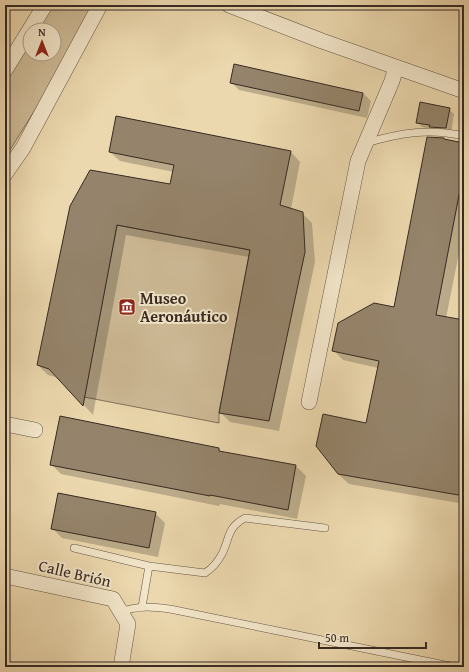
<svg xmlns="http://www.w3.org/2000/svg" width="469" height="672" font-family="'Gentium Book Plus',serif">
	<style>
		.green { fill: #cdba96; stroke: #82725c; fill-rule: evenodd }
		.shadow { fill: #0003 }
		.building { fill: #95846b; stroke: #372a23 }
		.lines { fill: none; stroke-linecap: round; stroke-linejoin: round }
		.service-casing { stroke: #645646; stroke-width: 8 }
		.minor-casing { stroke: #645646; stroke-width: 16 }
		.service { stroke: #f3e6ca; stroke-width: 7 }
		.minor { stroke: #f3e6ca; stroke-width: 15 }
		.labels { text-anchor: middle; stroke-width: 4; stroke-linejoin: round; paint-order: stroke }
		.poi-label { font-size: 16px; font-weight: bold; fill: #372a23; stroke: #f3e6ca; text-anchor: start }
		.street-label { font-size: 16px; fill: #372a23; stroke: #f3e6ca }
	</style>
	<rect width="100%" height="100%" fill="#ecd8ae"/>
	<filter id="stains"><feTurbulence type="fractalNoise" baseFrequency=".005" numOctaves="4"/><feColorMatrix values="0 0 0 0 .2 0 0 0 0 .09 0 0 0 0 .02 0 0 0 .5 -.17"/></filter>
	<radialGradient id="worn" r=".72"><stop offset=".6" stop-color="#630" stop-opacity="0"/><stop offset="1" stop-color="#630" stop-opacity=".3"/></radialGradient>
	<path class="green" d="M44 5H100L5 158V67ZM30 30H54V54H30Z
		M117 225 250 250 219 413V423L84 397Z"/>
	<path class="shadow" d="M235 65 363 93 371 101 367 118 239 90 231 82Z
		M449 109 454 114 451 133 422 127 417 122Z
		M446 141 464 144V228L446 318 464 321V504L349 484 338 474 366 424 378 368 343 360 333 350 395 308Z
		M110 152H291L300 162 291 209 302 213 312 223 315 262 279 431 230 422 220 412 249 257 126 235 93 415 59 378 48 375 38 365 71 207 171 185 174 172 120 161Z
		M219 449 221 452 296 466 306 476 297 519 220 504 219 506 61 474 51 464Z
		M155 513 165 523 158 557 62 538 52 528Z
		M463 575H464V619L458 612Z
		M164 663 187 667H163Z"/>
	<path class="building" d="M234 64 363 93 359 111 230 83Z
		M420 102 450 108 446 128 429 127 430 125 416 123Z
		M116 116 291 151 280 205 303 212 305 252 269 421 219 413 250 250 117 225 83 406 49 369 37 365 70 206 90 170 170 184 174 165 109 152Z
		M427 137 444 138V139L464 143V169L436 315 464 320V496L338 474 316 446 323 414 366 423 379 361 332 351 338 323 374 303 394 307Z
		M60 416 219 448V451L296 465 288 510 210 495V496L50 465Z
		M58 493 156 512 149 548 51 529Z"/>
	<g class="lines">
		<g class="service-casing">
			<path id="service" d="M366 143C400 133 428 128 464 136
				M74 548 149 566 142 607
				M149 566 205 573C213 568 219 560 223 552 230 536 228 527 245 518L325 528
				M121 612C137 605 153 607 170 609L455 667"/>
		</g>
		<g class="minor-casing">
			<path id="minor" d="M229 5 322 41 464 91
				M5 70 45 5
				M5 174 23 148 100 5
				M309 402 358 161 392 81 396 67
				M5 424 35 430
				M5 576 113 599 128 624 121 667"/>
		</g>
		<use href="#service" class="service"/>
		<use href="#minor" class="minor"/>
	</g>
	<defs>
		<g id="museum-square" transform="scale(0.9)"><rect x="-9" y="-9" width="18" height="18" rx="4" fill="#8f2418" stroke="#f3e6ca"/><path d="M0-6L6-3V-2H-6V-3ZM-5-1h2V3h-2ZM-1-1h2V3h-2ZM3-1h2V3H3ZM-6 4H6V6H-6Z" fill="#fff"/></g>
	</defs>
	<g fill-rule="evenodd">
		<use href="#museum-square" x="127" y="307"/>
	</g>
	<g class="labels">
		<g class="poi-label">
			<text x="140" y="304">Museo<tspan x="140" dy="18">Aeronáutico</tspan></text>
		</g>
		<g class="street-label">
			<text transform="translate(75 573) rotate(13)" y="6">Calle Brión</text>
		</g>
	</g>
	<rect width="469" height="672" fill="none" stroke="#ecd8ae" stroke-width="20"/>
	<rect x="6" y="6" width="457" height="660" fill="none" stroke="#372a23" stroke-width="2"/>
	<rect x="10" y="10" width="449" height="652" fill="none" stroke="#372a23"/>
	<g transform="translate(42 42)"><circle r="19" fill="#f3e6ca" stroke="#a89b87"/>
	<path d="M0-3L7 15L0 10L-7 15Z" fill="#8f2418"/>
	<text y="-6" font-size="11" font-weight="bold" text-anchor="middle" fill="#372a23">N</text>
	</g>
	<path d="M319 642v6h107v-6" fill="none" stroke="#372a23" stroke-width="2"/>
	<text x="325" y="642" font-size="12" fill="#372a23" stroke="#f3e6ca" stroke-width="3" paint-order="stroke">50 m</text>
	<rect width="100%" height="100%" filter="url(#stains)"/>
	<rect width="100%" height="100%" fill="url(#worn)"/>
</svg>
